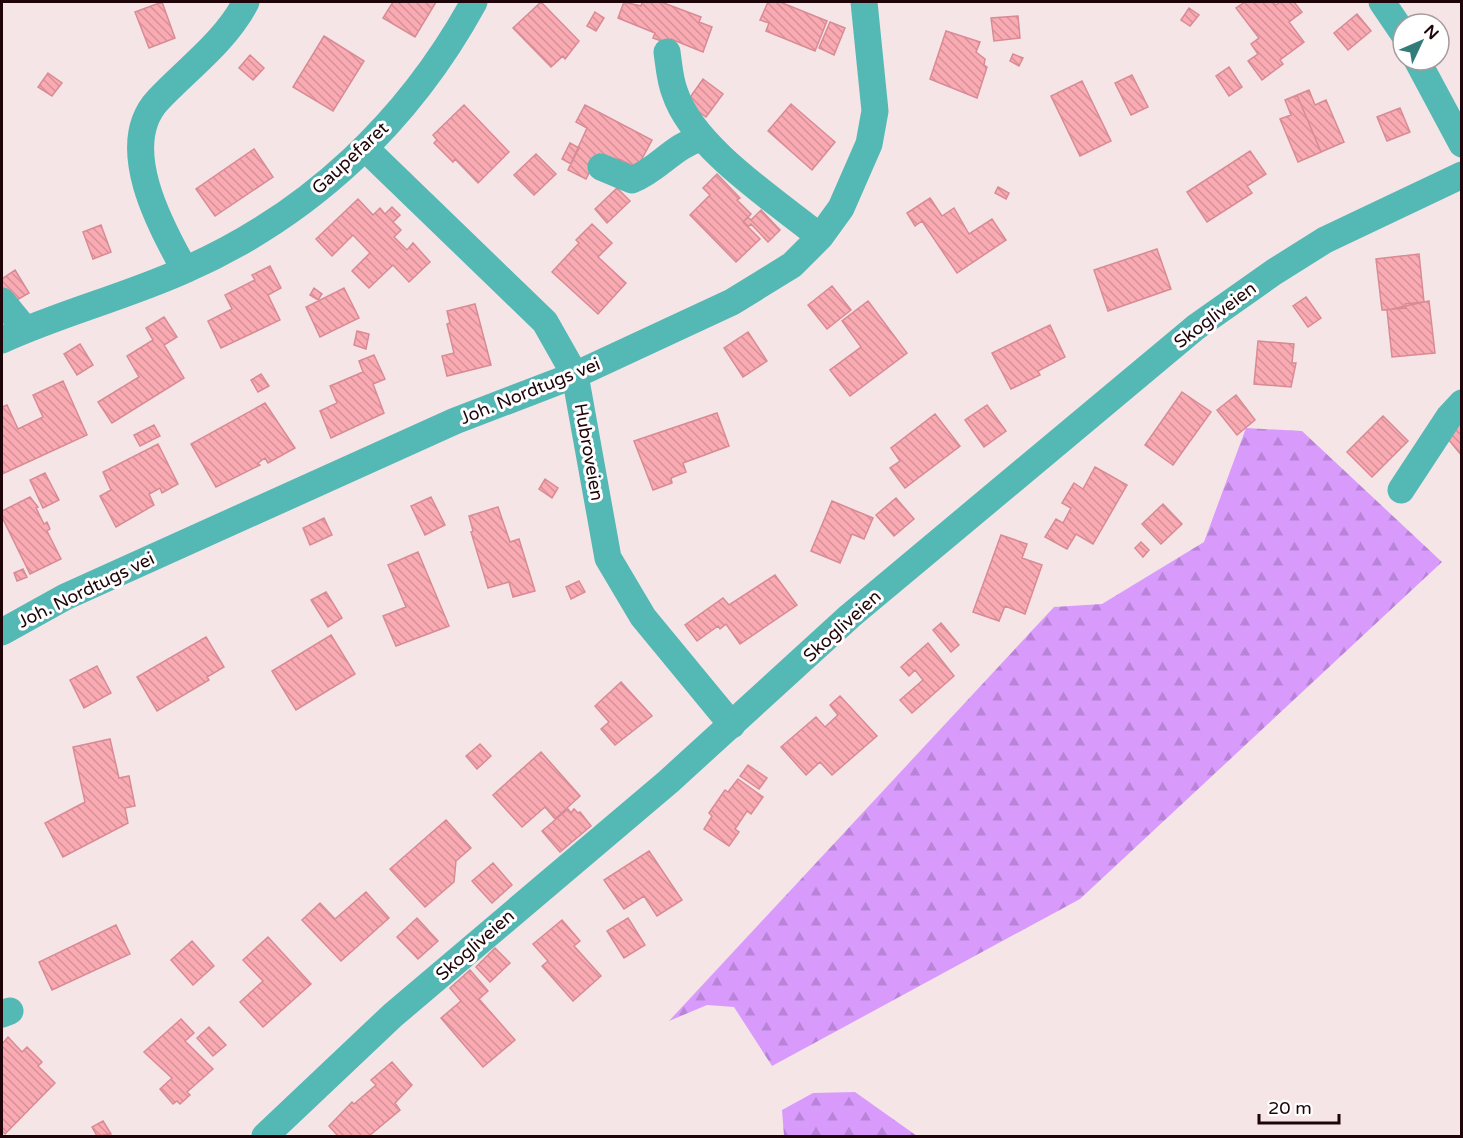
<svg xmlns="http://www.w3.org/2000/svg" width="1463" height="1138" font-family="'Varela Round',sans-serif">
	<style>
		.forest { fill: url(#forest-firs) }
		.building { fill: url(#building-back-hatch); stroke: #d88b94; stroke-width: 1.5 }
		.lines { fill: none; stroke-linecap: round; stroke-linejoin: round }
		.minor { stroke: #54b8b5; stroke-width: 27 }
		.labels { text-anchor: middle; stroke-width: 6; stroke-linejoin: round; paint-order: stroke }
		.street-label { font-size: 18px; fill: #1f0509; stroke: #fff }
	</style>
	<defs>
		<pattern id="forest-firs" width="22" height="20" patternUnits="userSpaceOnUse" patternTransform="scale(1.5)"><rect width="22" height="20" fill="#d89bfc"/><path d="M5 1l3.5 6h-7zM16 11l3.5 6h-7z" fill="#b984d7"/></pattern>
		<pattern id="building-back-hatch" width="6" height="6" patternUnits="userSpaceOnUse" patternTransform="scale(1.5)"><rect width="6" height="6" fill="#faaab2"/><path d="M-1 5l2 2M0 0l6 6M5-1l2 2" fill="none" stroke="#d69198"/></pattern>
	</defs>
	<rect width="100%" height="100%" fill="#f6e5e6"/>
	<path class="forest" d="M1246 428 1302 431 1442 562 1080 899 772 1066 734 1007 707 1005 669 1021 1054 607 1102 604 1204 542Z
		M855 1092 917 1136H784L782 1110 813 1093Z"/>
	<path class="building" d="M162 2 175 38 149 48 135 12Z
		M393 2H436L415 37 383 18Z
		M541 2 579 41 565 59 563 56 551 67 513 28Z
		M624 2 641 6 642 2H661L701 17 699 22 712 27 703 52 671 39 670 44 653 38 655 33 618 18Z
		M768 2H780L827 21 815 51 766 31 769 23 760 20Z
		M1245 2H1273L1276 5 1280 2H1294L1302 12 1289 22 1304 42 1280 60 1283 64 1262 80 1248 61 1258 54 1251 44 1259 38 1236 8Z
		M1189 8 1199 15 1190 26 1181 20Z
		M595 12 604 18 596 31 587 26Z
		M1357 14 1371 31 1348 50 1334 33Z
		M1018 16 1020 38 994 41 991 18Z
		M830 22 845 28 834 55 819 48Z
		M946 31 980 42 976 52 985 59 984 65 987 67 977 98 930 79Z
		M324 36 364 61 333 111 293 87Z
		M1013 54 1023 58 1019 66 1010 61Z
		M250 55 264 68 253 80 239 68Z
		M1229 67 1242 87 1229 96 1216 76Z
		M48 73 62 83 52 96 38 87Z
		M1132 75 1148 107 1131 115 1115 83Z
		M703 79 723 94 706 117 686 103Z
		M1082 81 1111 141 1080 156 1051 96Z
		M1309 90 1315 105 1326 100 1344 142 1321 152 1297 95Z
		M1297 95 1321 152 1298 162 1280 119 1291 115 1285 100Z
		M791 104 835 142 812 170 768 131Z
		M464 105 509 152 478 183 455 159 453 162 434 143 437 140 433 135Z
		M585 105 652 140 637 168 619 159 617 163 599 154 586 179 568 170 587 128 576 122Z
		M1400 108 1410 132 1387 141 1377 117Z
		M570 143 579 148 571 164 562 159Z
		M254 149 273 177 215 216 196 189Z
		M1250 151 1266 174 1247 186 1252 193 1207 222 1187 192Z
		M536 154 556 174 534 195 514 175Z
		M717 174 740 198 737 200 751 214 743 222 760 239 736 262 690 215 710 195 703 188Z
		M998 187 1009 193 1006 199 995 193Z
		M617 188 630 201 607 223 595 209Z
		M930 198 942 216 954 208 969 234 992 219 1006 240 957 273 922 221 915 226 907 213Z
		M358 199 373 215 380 208 385 214 392 207 400 215 393 222 401 230 394 237 407 250 413 243 430 262 409 282 393 265 369 288 352 271 370 253 353 235 332 256 316 239Z
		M761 210 780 230 768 242 751 224 748 227 743 222 748 217 751 220Z
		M592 224 612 243 598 257 626 283 598 314 552 272 579 243 576 240Z
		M101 225 111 252 93 259 83 232Z
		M1157 249 1171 289 1108 311 1094 270Z
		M1419 254 1424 302 1405 304 1406 308 1382 310 1376 259Z
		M270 266 281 288 268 295 280 320 221 348 208 321 232 309 225 295 255 280 252 275Z
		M15 270 29 293 10 304 2 290V279Z
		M832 286 851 310 827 329 808 305Z
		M314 288 322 294 318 300 310 295Z
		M344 288 359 318 320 337 306 307Z
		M1306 297 1321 318 1308 327 1293 306Z
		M868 301 907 353 850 396 830 370 861 347 842 321Z
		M1429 301 1435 353 1392 357 1387 310Z
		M475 304 491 365 447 376 442 356 454 353 447 324 450 323 447 311Z
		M164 317 177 337 164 345 184 378 112 423 98 402 139 377 127 356 153 340 146 328Z
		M1050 325 1065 357 1038 371 1040 375 1011 389 992 353Z
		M357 331 369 334 366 349 354 345Z
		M748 332 767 361 743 377 724 348Z
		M1258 341 1294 344 1292 363H1296L1291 387 1254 384Z
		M80 344 93 365 77 375 64 354Z
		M374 355 385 379 373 384 384 413 331 438 320 411 337 403 330 386 363 372 359 361Z
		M261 374 269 386 258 392 251 380Z
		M63 381 87 435 2 474V407L7 405 18 429 43 417 33 395Z
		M1182 392 1211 412 1173 465 1145 445Z
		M1236 395 1255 420 1237 435 1217 410Z
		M265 403 295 448 268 463 265 458 258 463 260 465 216 487 191 444Z
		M987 405 1006 431 984 447 965 420Z
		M717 413 729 446 683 463 686 472 671 478 672 483 653 490 634 441Z
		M935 414 960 446 905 488 890 468 900 461 891 448Z
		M1383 416 1408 441 1372 477 1347 452Z
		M1462 418V456L1444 434Z
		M154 425 160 436 140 446 134 435Z
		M158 444 178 484 162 493 160 488 149 494 154 505 116 527 100 496 111 490 103 472Z
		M1095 467 1127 485 1093 544 1076 534 1067 549 1045 537 1056 519 1063 523 1071 508 1062 503 1074 483 1083 489Z
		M45 473 59 500 43 508 30 480Z
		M545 479 558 488 552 498 539 489Z
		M30 497 38 507 36 508 44 524 47 522 50 529 47 531 61 559 30 574 2 517V511Z
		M431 497 445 525 425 535 411 506Z
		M896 498 914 519 894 536 876 515Z
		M832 501 873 518 864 539 852 534 840 563 811 551Z
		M1163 504 1182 524 1161 544 1142 524Z
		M498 507 510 542 519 539 535 591 513 597 509 582 488 588 471 532 473 531 469 516Z
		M324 518 332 535 310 545 303 528Z
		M1001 535 1027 544 1022 558 1042 565 1025 614 1005 606 999 621 973 612Z
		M1141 542 1149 550 1143 557 1135 548Z
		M418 552 449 626 396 646 383 616 406 607 388 565Z
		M23 569 27 577 17 581 14 573Z
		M775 575 797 605 740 644 726 624 720 629 718 626 697 641 685 625 723 598 729 605Z
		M579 581 585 592 571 599 566 587Z
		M326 592 342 618 328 627 311 600Z
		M941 623 959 645 951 652 933 630Z
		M331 635 355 674 296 710 272 671Z
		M206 637 224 667 207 677 209 680 157 711 137 677Z
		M928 643 954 676 912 713 900 700 923 680 915 670 909 676 901 667Z
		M97 666 111 693 84 708 70 680Z
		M621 682 652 716 615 745 601 729 609 722 595 706Z
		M840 696 877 736 832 775 820 762 806 775 781 747 816 717 825 727 838 715 830 705Z
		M110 739 119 778 129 776 135 806 125 808 128 823 63 857 45 823 85 802 73 747Z
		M480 744 491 756 477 769 466 756Z
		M541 752 580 796 555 819 545 807 522 827 493 795Z
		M748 765 767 778 759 789 740 776Z
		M738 779 763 797 751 814 747 811 735 829 739 832 729 846 704 829 712 816 709 813 725 790 728 792Z
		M568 809 571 813 574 809 578 813 580 812 591 826 560 852 542 831Z
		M446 820 471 848 456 861 454 882 425 907 390 869Z
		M649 851 682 900 657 916 644 896 624 909 604 880Z
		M493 863 512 885 492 903 472 881Z
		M366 892 389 918 341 961 302 920 320 903 335 919Z
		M417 918 438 941 418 959 397 937Z
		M628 918 645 945 624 958 607 931Z
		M562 920 580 941 574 946 601 976 573 1001 542 966 548 961 533 944Z
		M116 925 130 954 52 990 39 962Z
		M268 937 311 984 263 1027 240 1002 263 981 243 960Z
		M192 941 214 966 193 985 171 960Z
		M495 948 510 963 490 982 476 967Z
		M470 970 488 991 479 999 515 1040 483 1067 441 1018 461 1001 450 988Z
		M181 1019 194 1033 185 1041 213 1069 187 1092 190 1095 180 1104 177 1101 173 1104 160 1089 172 1078 144 1052Z
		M209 1027 226 1045 213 1056 197 1038Z
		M8 1037 22 1052 27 1047 42 1062 38 1066 55 1083 5 1134 2 1131V1044Z
		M392 1062 412 1085 395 1103 400 1110 369 1136H338L329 1126 352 1102 354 1104 376 1085 371 1080Z
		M103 1121 111 1134 97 1136 92 1127Z"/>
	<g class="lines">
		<path class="minor" d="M1382 2 1403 33
			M667 52C669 66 670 81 675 93 693 148 776 201 820 237
			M1417 60 1462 144
			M366 149 545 322 575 375 608 558 643 617 732 725
			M601 167 632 180C658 170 674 145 702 138
			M185 270C160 226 116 145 158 100 188 68 225 42 246 2
			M2 301 25 329
			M2 340C61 313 125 297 185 270 310 215 409 121 474 2
			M1401 490 1449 417 1462 403
			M2 632 65 597 455 421 575 375 732 302 792 265 820 237 841 208 869 144 875 111 864 2
			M2 1014 10 1011
			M265 1136 393 1015 668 782 850 616 1196 327 1274 272 1325 240 1462 175"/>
	</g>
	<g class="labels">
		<g class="street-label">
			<text transform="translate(350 158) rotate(-43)" y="6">Gaupefaret</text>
			<text transform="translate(1215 315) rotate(-37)" y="6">Skogliveien</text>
			<text transform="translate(530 391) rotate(-22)" y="6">Joh. Nordtugs vei</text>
			<text transform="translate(589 452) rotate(80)" y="6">Hubroveien</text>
			<text transform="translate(86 590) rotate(-26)" y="6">Joh. Nordtugs vei</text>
			<text transform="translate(842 626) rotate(-42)" y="6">Skogliveien</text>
			<text transform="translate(475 945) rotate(-41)" y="6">Skogliveien</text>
		</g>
	</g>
	<rect width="1463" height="1138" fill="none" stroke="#1f0509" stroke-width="6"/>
	<g transform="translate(1421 42) rotate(46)"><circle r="28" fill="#ffffff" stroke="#a59b9d" stroke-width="1.5"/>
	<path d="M0-4.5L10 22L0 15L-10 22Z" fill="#337c79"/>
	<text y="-9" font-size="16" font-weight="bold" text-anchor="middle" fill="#1f0509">N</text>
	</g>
	<path d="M1259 1114v9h80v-9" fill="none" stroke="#1f0509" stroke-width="3"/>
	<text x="1268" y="1114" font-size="18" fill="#1f0509" stroke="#ffffff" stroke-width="4.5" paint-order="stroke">20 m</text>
</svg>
